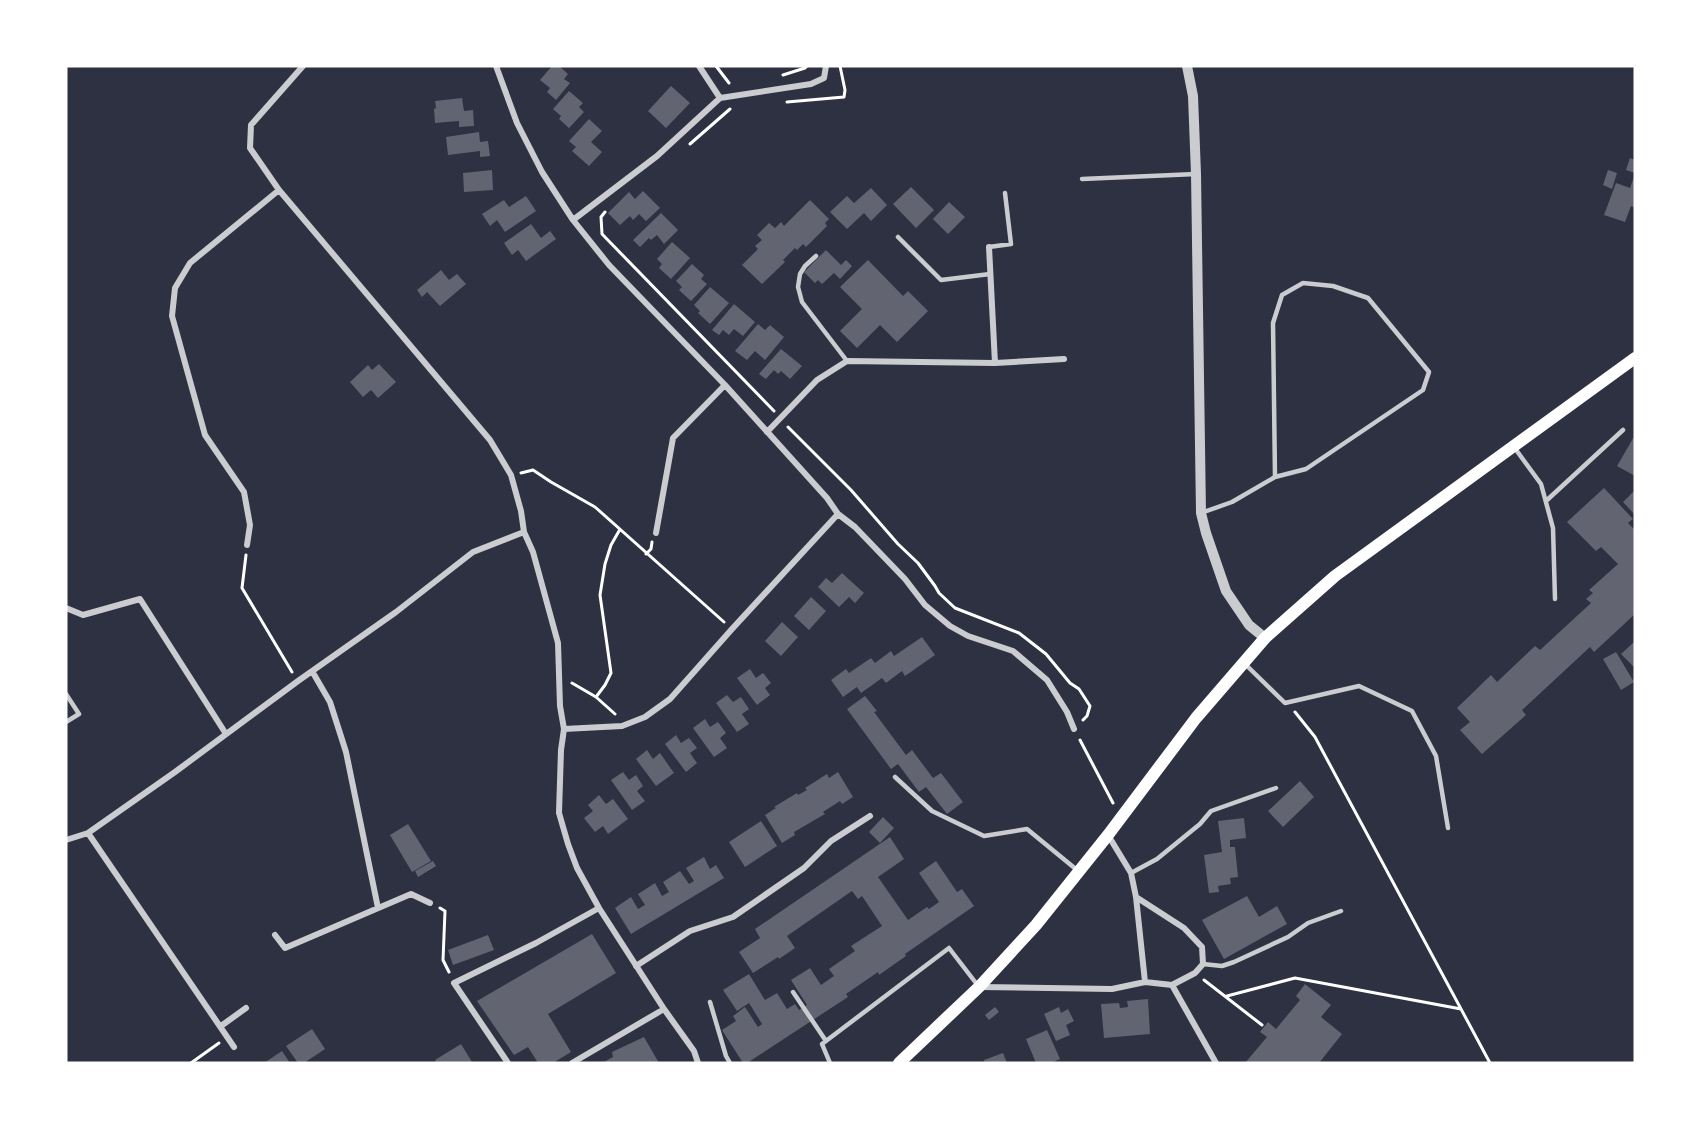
<svg xmlns="http://www.w3.org/2000/svg" width="1701" height="1129" font-family="'Archivo Narrow',sans-serif">
	<style>
		.building { fill: #626471 }
		.lines { fill: none; stroke-linecap: round; stroke-linejoin: round }
		.path { stroke: #fff; stroke-width: 3 }
		.service { stroke: #caccd0; stroke-width: 4.5 }
		.minor { stroke: #caccd0; stroke-width: 6 }
		.tertiary { stroke: #caccd0; stroke-width: 10 }
		.secondary { stroke: #fff; stroke-width: 12 }
	</style>
	<rect width="100%" height="100%" fill="#2d3142"/>
	<path class="building" d="M552 66H559L568 74 564 79 570 83 556 100 547 92 550 88 540 80Z
		M671 86 690 103 666 128 648 111Z
		M569 91 583 103 579 107 584 112 569 128 559 119 561 116 553 109Z
		M462 98 464 111 473 110 474 126 459 127V121L435 123 434 109 436 108 435 101Z
		M589 119 602 131 591 142 602 152 589 166 572 151 576 147 569 141Z
		M479 132 480 142 488 141 490 156 480 157V151L448 155 446 137Z
		M1630 158 1635 160V173L1626 170Z
		M492 170 493 190 464 192 463 173Z
		M1608 170 1617 173 1612 189 1603 185Z
		M1635 174V208L1631 206 1625 222 1604 215 1616 183 1630 188Z
		M911 187 934 210 916 228 893 204Z
		M871 188 887 205 871 221 864 213 847 229 830 212 847 196 854 203Z
		M643 191 660 208 646 221 639 214 633 220 630 216 620 225 608 213 629 192 635 199Z
		M526 196 536 211 505 232 497 220 490 226 482 214 504 200 509 207Z
		M810 200 829 219 825 223 827 226 806 247 803 244 797 250 795 248 783 260 785 262 762 284 742 265 758 249 755 246 762 240 757 235 769 223 775 228 781 222 784 226Z
		M949 202 965 217 948 234 933 219Z
		M661 213 678 230 664 244 657 235 651 240 649 238 640 247 633 240Z
		M531 224 541 238 550 231 556 239 526 261 518 250 512 255 504 243Z
		M672 242 690 258 671 279 659 268 662 264 657 259Z
		M826 250 841 265 846 260 852 266 840 279 834 273 822 284 818 280 815 283 804 272Z
		M868 260 903 296 908 291 928 311 897 342 880 325 857 348 840 331 862 309 840 287Z
		M692 264 704 275 701 279 707 284 691 301 679 290 682 287 676 281Z
		M441 270 449 280 457 274 466 284 440 306 427 292 422 297 417 290Z
		M710 287 729 303 710 324 698 313 700 311 694 305Z
		M734 304 755 322 743 336 734 329 729 335 723 330 719 335 712 330Z
		M758 324 765 330 770 325 784 337 765 360 755 351 747 360 735 351Z
		M781 349 802 366 790 379 781 371 778 374 774 370 766 379 759 374Z
		M379 364 396 382 378 398 371 390 363 397 350 382 368 365 372 370Z
		M1635 435V476L1617 466Z
		M1604 488 1633 519 1628 523 1635 530V614L1594 652 1590 647 1522 710 1526 715 1482 754 1460 730 1470 722 1457 708 1491 675 1497 682 1535 646 1540 650 1591 603 1586 599 1593 593 1589 590 1618 564 1601 547 1596 551 1567 522Z
		M1635 490V515L1623 502Z
		M842 573 864 593 855 603 849 597 839 607 818 587 826 578 832 583Z
		M811 597 826 611 809 630 794 616Z
		M782 622 798 637 781 656 765 641Z
		M922 637 935 655 905 676 902 671 886 683 882 678 861 693 857 687 843 697 831 680 846 669 849 673 871 658 875 663 891 651 894 656Z
		M1635 641V668L1621 654Z
		M1616 652 1634 682 1621 690 1603 659Z
		M750 669 756 678 763 673 771 683 765 688 770 695 757 705 737 678Z
		M727 695 733 702 741 697 749 709 742 714 749 724 737 732 716 703Z
		M865 696 877 711 874 712 906 755 912 750 933 778 941 773 963 802 947 814 926 787 919 792 898 764 891 769 847 709Z
		M705 719 710 727 718 722 726 733 720 738 727 748 714 757 693 728Z
		M676 735 681 743 689 738 697 748 690 753 697 763 686 772 665 744Z
		M647 750 653 759 660 753 674 773 656 786 636 759Z
		M623 772 629 780 636 775 643 786 637 791 645 801 632 810 611 780Z
		M838 772 853 797 842 804 840 801 823 812 825 814 794 832 795 835 782 843 765 815 776 808 774 807 797 793 798 795 807 790 805 788 827 774 829 778Z
		M1300 781 1314 797 1283 827 1268 811Z
		M599 795 606 804 613 799 628 819 608 834 603 826 595 832 584 818 593 811 588 805Z
		M883 817 894 828 880 843 869 832Z
		M1244 818 1246 838 1230 840V847H1235L1238 877 1230 878 1231 884 1218 886 1219 892 1209 893 1204 855 1222 852 1218 821Z
		M761 821 777 846 745 867 729 842Z
		M408 824 431 861 412 872 390 835Z
		M890 837 904 859 878 877 908 920 927 907 929 909 939 902 919 873 936 861 957 892 962 889 974 906 905 954 906 956 879 975 878 972 846 994 848 997 747 1063H743L722 1030 736 1021 733 1016 745 1007 758 1027 762 1024 749 1003 737 1011 723 990 749 974 765 1000 777 993 787 1009 795 1004 799 1010 807 1005 791 980 810 968 821 985 834 976 829 969 855 951 851 946 882 926 862 896 858 899 852 891 787 936 795 948 779 959 778 957 753 973 739 952 760 938 755 929Z
		M704 857 710 869 716 865 724 878 631 934 615 908 631 897 638 909 645 905 638 894 655 883 662 896 669 892 663 882 680 871 689 884 694 881 686 868Z
		M433 861 436 866 418 877 415 871Z
		M1247 896 1259 917 1277 906 1287 924 1224 959 1202 920Z
		M592 934 616 973 548 1014 571 1052 553 1063H538L528 1047 514 1055 477 1001Z
		M488 935 494 950 453 965 448 950Z
		M1305 984 1331 1005 1321 1017 1342 1034 1319 1063H1245L1267 1037 1260 1032 1268 1022 1276 1029 1300 1000 1296 996Z
		M1148 999 1150 1034 1104 1038 1101 1004 1119 1003 1120 1008 1128 1007 1127 1001Z
		M995 1007 999 1012 989 1020 985 1015Z
		M1059 1007 1061 1013 1068 1009 1074 1021 1066 1025 1070 1035 1056 1041 1044 1014Z
		M312 1029 325 1049 304 1063H298L286 1046Z
		M1047 1030 1060 1059 1051 1063H1036L1026 1039Z
		M644 1037 659 1063H602L613 1057 612 1052Z
		M461 1044 472 1062 437 1063 435 1060Z
		M282 1051 290 1063H264Z
		M1003 1053 1007 1063H985L984 1060Z"/>
	<g class="lines">
		<path class="path" d="M716 66 729 83
			M783 75 805 68 807 66
			M787 102 844 97 845 90 840 66
			M690 144 730 109
			M605 212 601 217 602 234 774 411
			M788 427 851 490 898 544 918 563 935 586 939 593 955 608 1019 633 1046 654 1070 683 1079 689 1090 706 1087 716 1083 720
			M521 473 533 470 551 482 595 507 724 622
			M646 554 651 549 652 542
			M246 555 242 588 292 672
			M572 683 596 697 615 714
			M596 697 605 685 611 673 600 595 605 564 611 545 619 531
			M1295 712 1315 737 1490 1063
			M1080 740 1113 803
			M440 908 445 911 443 960 449 972
			M1204 980 1262 1025
			M1227 996 1295 978 1461 1009
			M191 1063 219 1043"/>
		<path class="service" d="M1082 179 1196 174
			M898 237 941 280 990 274
			M989 247 1011 244 1005 193
			M816 256 805 266 800 274 798 287 802 302 847 361
			M1514 447 1541 484 1553 528 1555 599
			M1546 501 1623 430
			M1201 513 1232 502 1275 477 1306 469 1423 390 1429 372 1368 298 1333 286 1303 283 1282 295 1273 323 1275 477
			M1245 664 1285 703 1359 686 1412 711 1436 756 1448 828
			M66 694 79 714 66 722
			M895 777 932 811 984 836 1027 829 1077 870
			M1131 873 1157 859 1200 824 1211 811 1276 788
			M1203 964 1222 966 1234 962 1288 937 1308 923 1341 911
			M793 992 826 1041
			M710 1002 726 1056 730 1063
			M830 1063 822 1044 949 948 979 987"/>
		<path class="minor" d="M303 66 251 125 250 148 279 190 490 440 511 475 521 511 524 532 533 552 558 643 560 706 564 729 561 750 559 813 568 844 577 868 599 908 664 1009 694 1051 698 1063
			M496 66 517 123 542 172 573 220 609 265 725 385 827 498 838 514 855 527 905 579 925 605 950 626 968 636 1013 651 1047 680 1067 712 1074 729
			M699 66 720 98
			M573 220 657 156 720 98 811 84 824 78 826 66
			M995 363 1064 359
			M767 432 817 380 847 361 995 363 989 247
			M656 533 673 438 725 385
			M247 545 250 525 244 492 205 435 172 316 175 288 190 263 279 190
			M66 608 83 615 140 599 226 734
			M312 671 330 702 346 752 378 908
			M564 729 622 726 645 717 670 699 732 629 838 514
			M88 833 234 1047
			M1108 835 1131 873 1136 897 1145 982
			M66 840 88 833 175 772 298 681 396 612 473 552 524 532
			M1136 897 1184 928 1202 947 1203 964 1195 973 1172 985
			M275 935 285 948 411 894 430 903
			M636 966 690 931 733 917 804 868 831 841 870 816
			M979 987 1112 989 1145 982 1172 985 1216 1063
			M221 1026 246 1008
			M508 1063 454 983 536 943 599 908
			M572 1063 664 1009"/>
		<path class="tertiary" d="M1187 66 1193 96 1196 174 1201 513 1206 533 1226 591 1249 625 1265 638"/>
		<path class="secondary" d="M899 1063 979 987 1036 925 1108 835 1196 718 1265 638 1335 576 1635 358"/>
	</g>
	<rect width="1701" height="1129" fill="none" stroke="#ffffff" stroke-width="135"/>
</svg>
